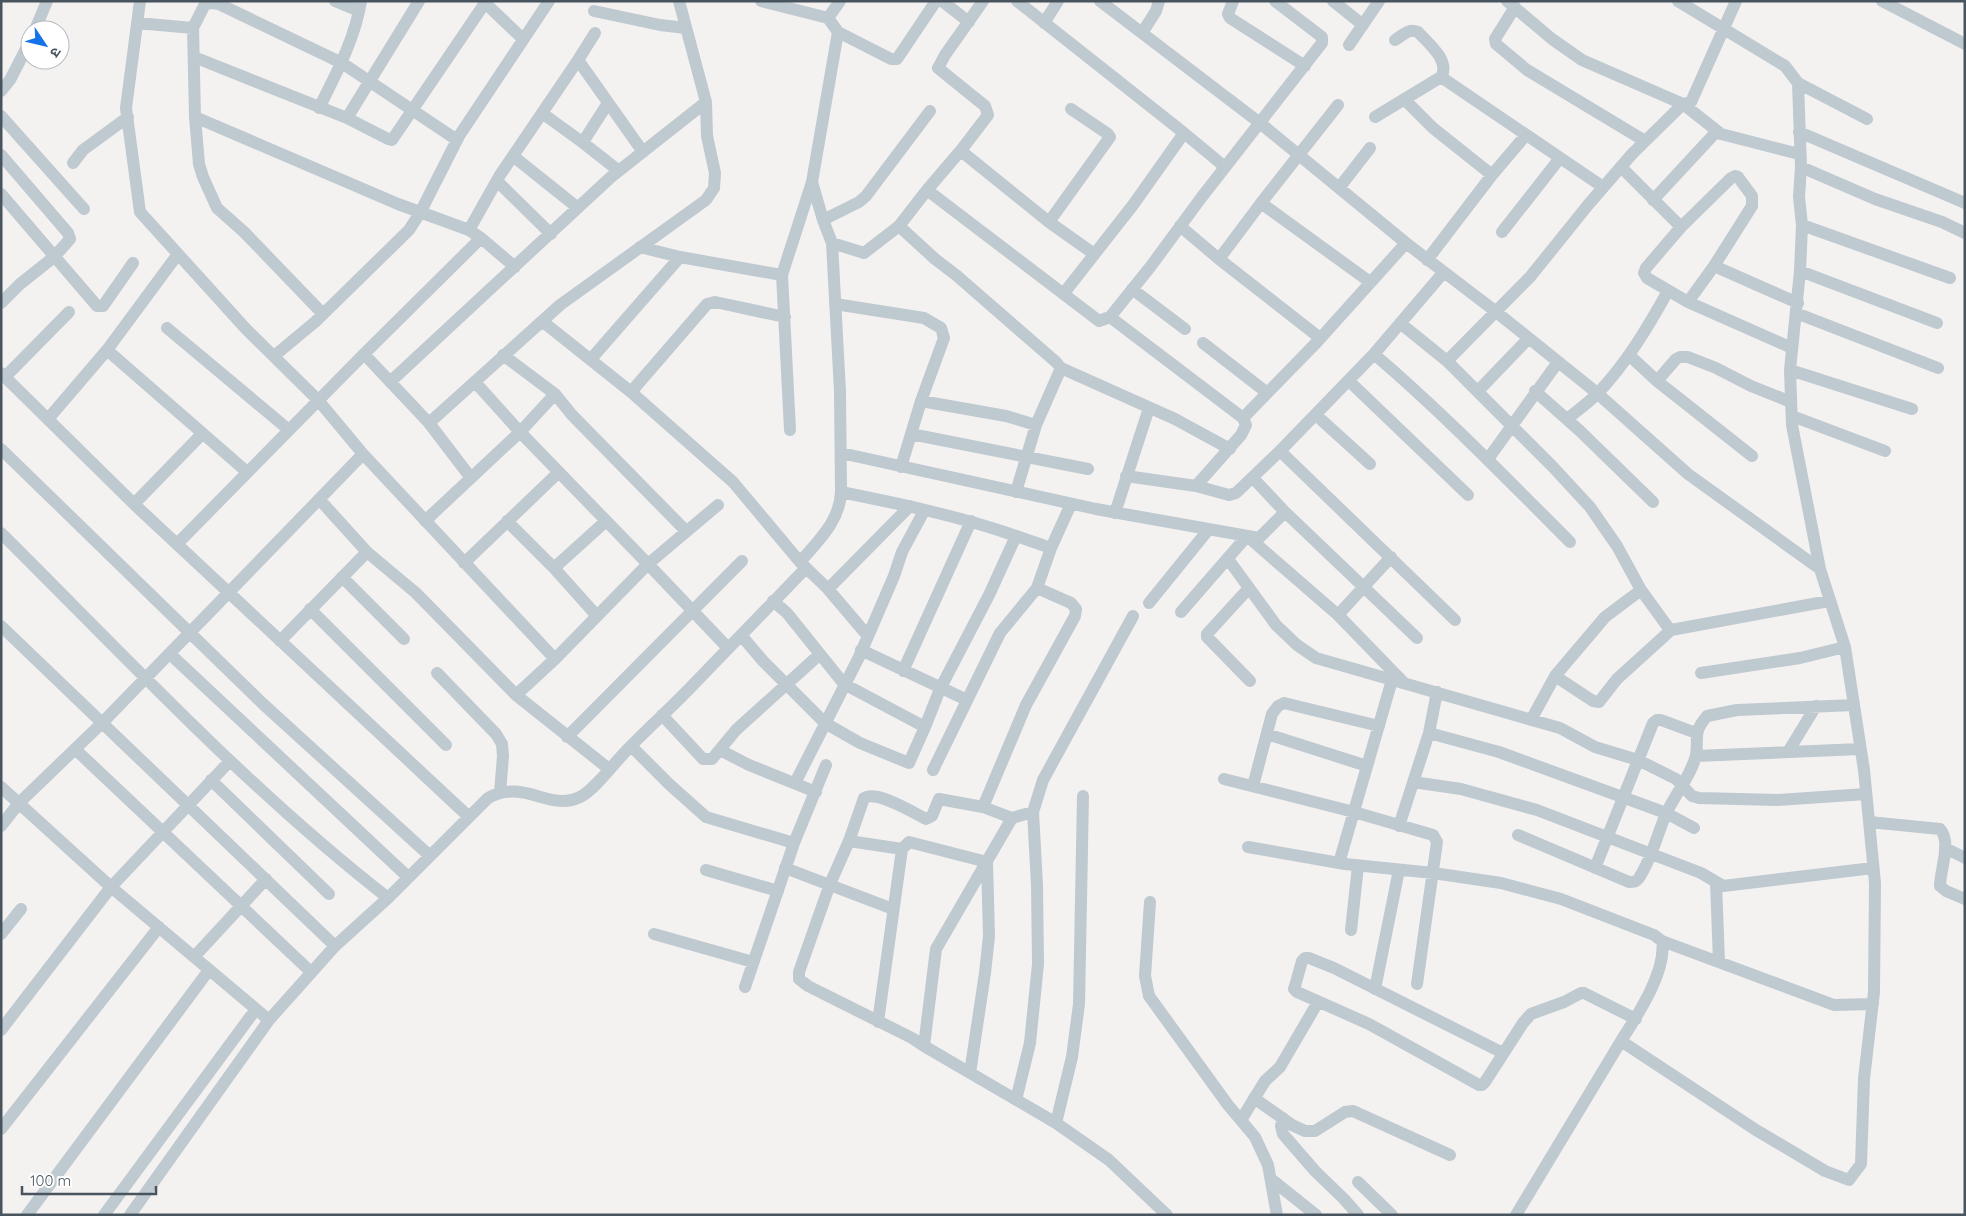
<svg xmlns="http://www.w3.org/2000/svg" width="1966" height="1216" font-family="Quicksand,'Noto Sans Devanagari',sans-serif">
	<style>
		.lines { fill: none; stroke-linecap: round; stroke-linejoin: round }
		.minor { stroke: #bfc9d0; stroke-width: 12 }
	</style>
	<rect width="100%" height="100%" fill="#f4f1f1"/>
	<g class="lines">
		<path class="minor" d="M335 1 359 11
			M483 1 523 39
			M942 1 969 22
			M983 1 945 55 938 68 985 106 988 115 962 149 927 190 1099 321 1110 317 1151 266 1201 198 1322 43V37L1275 1
			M1017 1 1184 133
			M1100 1 1260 123 1406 243 1495 311 1597 393 1688 474 1820 569
			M1233 1 1228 14 1230 18 1305 66
			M1333 1 1363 25
			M1507 1 1552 39 1582 60 1683 104 1721 134 1799 154
			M1882 1 1965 44
			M1515 7 1495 39 1496 44 1527 70 1645 141
			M594 11 660 25 686 28
			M828 18 840 1
			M137 23 193 28
			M1044 23 1058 1
			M35 30 47 1
			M838 32 891 59H897L936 1
			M1142 33 1156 11 1159 1
			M1395 40C1403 35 1409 28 1418 32 1428 43 1451 61 1441 77
			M1349 45 1379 1
			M194 57 347 118 388 139 392 140 485 3
			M578 60 643 152
			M1798 83 1867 119
			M1 91 10 80 30 41
			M1404 99 1433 128 1492 175
			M319 108C336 74 355 39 361 1
			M542 113 582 142 619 171
			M1 116 84 209
			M195 117 398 204 469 230 481 238
			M1375 117 1441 77 1603 187
			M347 118 419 1
			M1799 132 1965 203
			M583 142 608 103
			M961 151 1049 222 1094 254
			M1 155 68 233 70 239 54 257 20 284 1 303
			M513 156 578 208
			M73 163 83 150 128 117
			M1621 167 1681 227
			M1801 167 1875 199 1942 222 1965 233
			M497 181 551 234
			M1339 188 1370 148
			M1 194 97 306H103L133 263
			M1653 200 1717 131
			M1261 203 1370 282
			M823 220 859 202 866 196 930 111
			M1049 222 1110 137 1108 134 1071 109
			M1802 225 1950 278
			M899 226 935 259 956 275 1056 362 1061 368 1175 419 1230 449
			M1180 226 1219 259 1320 338
			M469 230 500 175 578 60 595 33
			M1502 232 1560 158
			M832 243 864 253 899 226 927 190
			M640 247 680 257 782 275 812 182 838 32 828 18 761 1
			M1219 259 1261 203 1338 105
			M1427 260 1492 175 1526 135
			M1714 266 1798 303
			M1800 271 1937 323
			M782 275 790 430
			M1132 289 1185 329
			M1064 293 1133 205 1184 133 1225 167
			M1688 302 1714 266 1752 206V196L1738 177 1735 176 1731 178 1681 227 1646 268 1644 273 1647 278 1688 302 1792 348
			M835 304 924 318 941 328 944 338 921 401 901 467
			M1796 313 1938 368
			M323 314 244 232 217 208 203 177 199 164 195 117 193 28 205 4 212 3 219 4 342 63 457 140
			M1110 317 1243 418 1246 425 1241 435 1196 486
			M542 321 631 392 733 482 800 562 828 589 867 635
			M1400 323 1447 361 1552 466 1590 507 1617 546 1641 590 1670 630
			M167 328 289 430
			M1203 343 1266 392
			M107 350 247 472
			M364 354 481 238 515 267
			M1374 354C1443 413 1506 478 1570 542
			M503 355 555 394 572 415 686 531
			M1629 355 1657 381 1752 456
			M274 356 315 322 409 230 420 213 459 136 549 1
			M591 359 680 257
			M1447 361 1530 277 1588 205 1632 154 1683 104 1691 102 1736 1
			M1790 370 1912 409
			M1 373 134 504 469 817
			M5 377 69 312
			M1349 381 1468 495
			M1657 381 1676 359 1680 357H1688L1716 368 1751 386 1791 402
			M390 382 611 177 706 102
			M475 382 520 432 555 394
			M1478 391 1528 339
			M1535 391 1580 431 1653 502
			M631 392 707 304 715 302 785 317
			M921 401 1006 416 1036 425
			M1316 415 1370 464
			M1792 416 1885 451
			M1243 418 1317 342 1406 243
			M48 419 107 350 178 254
			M1567 419C1577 411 1588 403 1597 394 1626 364 1648 327 1668 291
			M429 423 471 478
			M911 434 1088 469
			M1 449 262 703 430 856
			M1280 451 1455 620
			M841 453 1096 509 1259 538 1285 512 1253 478
			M363 454 555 659 516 695 609 769
			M1488 459 1558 362
			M1126 476 1196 486 1229 495 1236 493 1280 451 1374 354 1443 273
			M1016 492 1036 425 1061 368
			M319 499 367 552 416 593 516 695
			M134 504 202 434
			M1285 512 1417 638
			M1115 513 1149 408
			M425 521 520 432 648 564 718 505
			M507 521 554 568 597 616
			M1 533C127 658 248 789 388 898
			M1016 536 1051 548 1037 588 1071 603 1076 609 1075 616 1026 705 983 807 1012 818 936 949 924 1046 1056 1123 1109 1160 1167 1215
			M178 543 364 354 429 423 560 305 706 200 714 188 715 173 707 136 706 102 679 1
			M1051 548 1071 504
			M1228 559 1276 625 1297 645 1316 658 1560 728 1595 747 1638 760 1676 779 1692 796 1699 798 1777 800 1866 794
			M800 562C818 541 840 521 841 492
			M464 563 559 472
			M554 568 606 521
			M342 577 404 639
			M1249 588 1207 634V637L1250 681
			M828 589 910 506
			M773 601 787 613 844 684 925 727
			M1149 603 1209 529
			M310 609 446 745
			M1181 612 1247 536 1338 615 1391 557
			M1338 615 1404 683
			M1 626 335 946
			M741 635 763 661 825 723 860 743 909 763 925 727 940 689 989 595 1016 536C959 516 900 504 841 492L840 391 832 243 823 220 812 182
			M280 641 367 552
			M861 650 967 700
			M170 654 408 877
			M555 659 648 564 728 648
			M903 671 971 521
			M437 673 496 734 502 744 503 756 500 793
			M1701 673 1800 658 1845 647
			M1555 676 1593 701 1599 702 1617 679 1671 630 1829 601
			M662 715 703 759H712L736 730 820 654
			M1531 720 1555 676 1605 617 1641 590
			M1429 733 1499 752 1666 813 1694 828
			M1267 734 1367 766
			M567 737 742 561
			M631 746 669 784 706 817 794 843
			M75 749 311 972
			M720 750 749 765 816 792
			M1788 752 1816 706
			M1696 756 1860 749
			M933 770 1000 633 1037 588
			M1224 779 1354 812 1433 835 1437 842 1417 984
			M211 780 329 894
			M1413 782 1461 789 1537 810 1701 873 1723 886 1873 868
			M795 783 859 657 894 576 902 552 924 511
			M1253 786 1272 714 1278 706 1284 703 1379 726
			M1 787 111 887 269 1020
			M1033 812 1043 780 1133 616
			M1012 818 1033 812 1037 885 1038 964 1030 1043 1016 1100
			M1869 822 1940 829C1952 842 1940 870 1940 886L1946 891 1965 899
			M1 826 19 803 102 723 363 454 318 400 246 329 140 212 126 108 140 1
			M1399 826 1429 733 1437 692
			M1518 835 1629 882C1634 882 1636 882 1639 878 1652 858 1657 835 1666 814 1674 796 1692 774 1696 755 1699 736 1692 734 1707 716L1737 710 1854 705
			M849 841 902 849 878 1022
			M1248 847 1345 864 1433 873 1501 883 1561 899 1654 935 1662 941C1667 971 1637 1016 1621 1041
			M1945 848 1965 858
			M902 849 909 842 987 862 989 936 985 973 970 1073
			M1339 863 1392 680
			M785 868 893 909
			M1595 868 1653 723 1657 720H1661L1696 733
			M706 870 778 891
			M1716 882 1719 962
			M1150 902 1145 976 1149 996 1228 1105 1255 1137 1268 1165 1277 1215
			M1351 930 1358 866
			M1 934 21 909
			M654 934 753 962
			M1662 941 1834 1005 1873 1004
			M194 957 266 879
			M745 987 794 843 826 765
			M1375 989 1399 870
			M1 1030 111 887 230 761
			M924 1046 912 1038 808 986 799 979V972L830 884 849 841 864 798C877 790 912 812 926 819L932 816 939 799 983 807
			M1503 1053 1334 968 1309 958H1305L1302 961 1295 986 1294 989 1297 992 1369 1024 1479 1085H1482L1485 1082 1523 1023 1531 1014 1564 1002 1581 993H1584L1636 1019
			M1254 1098 1292 1125 1305 1131H1315L1345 1112 1353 1111 1450 1155
			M1283 1118 1281 1126 1283 1134 1315 1171 1344 1199 1358 1215
			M1241 1120 1265 1081 1280 1067 1318 1002
			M1056 1123 1072 1057 1079 1004 1083 796
			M1 1129 159 927
			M1271 1179 1316 1215
			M1358 1182 1392 1215
			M27 1215 209 970
			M104 1215 256 1009
			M130 1215 269 1020 335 946 388 898 488 798C525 778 549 812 580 797 595 790 617 759 631 746 650 726 671 708 690 688 729 648 767 608 806 568
			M1516 1215 1621 1041 1756 1130 1825 1171 1849 1180 1861 1164 1864 1079 1874 992 1875 883 1864 770 1845 647 1820 569 1792 425 1790 370 1800 271 1802 225 1799 197 1801 167 1798 83 1785 66 1678 1"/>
	</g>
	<rect width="1966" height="1216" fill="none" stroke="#48555f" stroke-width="5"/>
	<g transform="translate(45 45) rotate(125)"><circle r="24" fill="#ffffff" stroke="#b6bbbf"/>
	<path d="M0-4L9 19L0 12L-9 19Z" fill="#1573ea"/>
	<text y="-8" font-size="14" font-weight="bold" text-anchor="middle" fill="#48555f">उ</text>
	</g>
	<path d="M22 1186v8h134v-8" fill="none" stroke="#48555f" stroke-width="2.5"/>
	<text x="30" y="1186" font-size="15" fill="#48555f" stroke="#ffffff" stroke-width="4" paint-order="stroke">100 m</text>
</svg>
